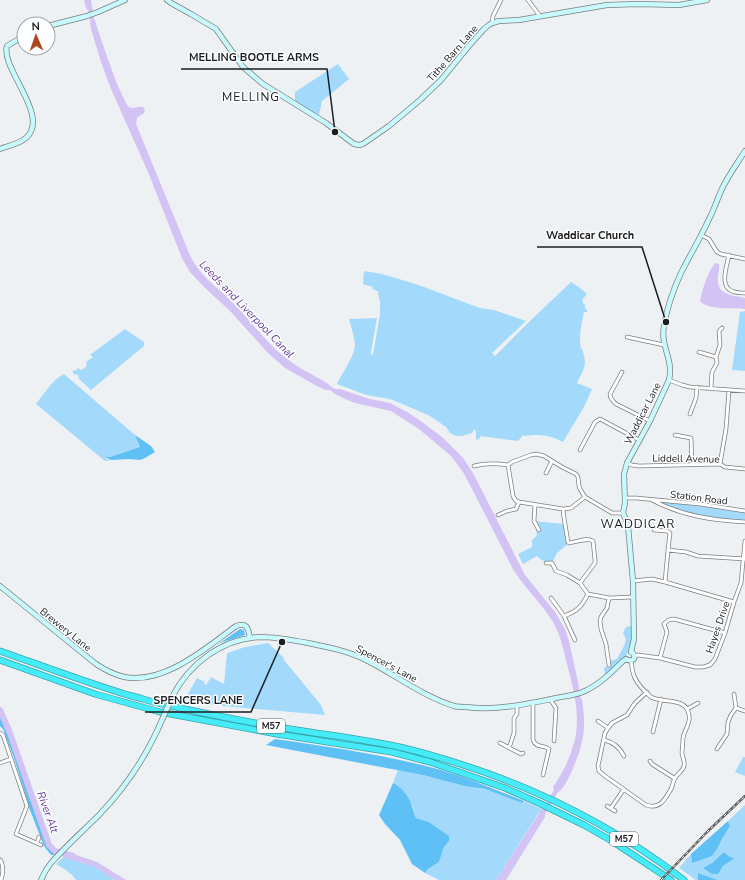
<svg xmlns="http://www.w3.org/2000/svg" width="745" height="880" font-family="'Nunito Sans',sans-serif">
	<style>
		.green { fill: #a3dafc; fill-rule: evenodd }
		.forest { fill: #5fc0f5 }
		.water { fill: #d3c2f4 }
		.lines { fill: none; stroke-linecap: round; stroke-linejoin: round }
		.river { stroke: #d3c2f4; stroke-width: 6 }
		.street-casing { stroke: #7d7f81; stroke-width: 4.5 }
		.secondary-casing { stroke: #7d7f81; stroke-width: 6 }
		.highway-casing { stroke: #37a4ac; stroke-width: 7 }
		.street { stroke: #fff; stroke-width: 3 }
		.secondary { stroke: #c7f9fd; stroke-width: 4.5 }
		.highway { stroke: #45ecf8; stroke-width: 5.5 }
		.rail-casing { stroke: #5f6162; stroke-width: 2.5 }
		.rail { stroke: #fdfeff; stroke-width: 1; stroke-dasharray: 3; stroke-linecap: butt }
		.secondary-bridge-casing { stroke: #7d7f81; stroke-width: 6; stroke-linecap: butt }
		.secondary-bridge { stroke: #c7f9fd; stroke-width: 4.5 }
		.labels { text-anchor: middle; stroke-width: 3; stroke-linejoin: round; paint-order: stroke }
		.shield { fill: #fdfeff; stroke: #606062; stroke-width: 1 }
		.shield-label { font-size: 9px; font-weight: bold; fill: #1c1d1e }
		.street-label { font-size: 10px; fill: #1c1d1e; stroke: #fdfeff }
		.water-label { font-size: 11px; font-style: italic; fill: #653b9a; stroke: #fdfeff }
		.quarter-label { font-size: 12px; letter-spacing: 1px; fill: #1c1d1e; stroke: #fdfeff }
		.leader { fill: none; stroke: #1c1d1e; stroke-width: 1.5 }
		.callout-dot { fill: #1c1d1e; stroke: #fdfeff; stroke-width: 1.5 }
		.callout-label { font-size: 11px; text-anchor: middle; font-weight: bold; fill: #1c1d1e; stroke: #fdfeff; stroke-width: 3; stroke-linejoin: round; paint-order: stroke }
	</style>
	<rect width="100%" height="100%" fill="#eef1f3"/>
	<path class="green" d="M338 64 349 79 322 101 319 115 295 102V92Z
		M364 271 382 274 409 282 424 287 469 304 480 308 494 310 526 321 492 353 495 356 529 322 571 282 580 288 587 294 582 300 583 303 585 305V309L587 310V312H584C582 323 578 337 581 349H582C588 366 584 368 577 383L592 389 584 407 563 442C549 435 540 434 524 436L523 435 518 441 481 436 478 440 476 439V431L474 429 472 433 469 434 462 436H456L450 433 446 427 430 416 393 400 384 398 366 395 337 384C342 373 355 356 355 344 354 336 351 327 349 319L377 318 371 352V354L373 355 380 314V300L379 299 378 291H376L375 290 372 289 373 287 363 284Z
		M745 311V371L732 370 740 312Z
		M125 329 144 342V346L91 390 78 378 79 376 76 374 75 375 72 371 77 370V368L80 369V370L85 368 87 364 86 362 93 357 90 355Z
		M64 374 135 435 140 447 110 457H106V459L111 460 105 461 36 404C44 394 52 380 64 374Z
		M653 500 745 512V521H723L687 514Z
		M534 521 564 524 567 545 557 553 552 563 541 560 537 556 523 564 518 554 532 547V540L537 535Z
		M630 626H634L631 652 627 653 626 658 605 677 604 668 609 665V661L617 659 624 646 626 639 623 633 626 627Z
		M268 643 283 657 284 660 321 705 325 715 223 706 197 703 198 700 195 699 194 702 185 699 197 678 205 682 204 684 206 685 211 677 224 684 227 653 245 647Z
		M743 757H745V776L735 772Z
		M398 770 423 775 464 786 485 789 522 803 524 801 542 809 538 814 496 880H439L425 873 428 869 439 862 444 847 449 841V836L429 822 416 818 413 807 393 783Z
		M745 805V880H718L698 873V880H696L679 868 691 854 692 862 717 849 722 839 730 826 728 821ZM724 852 730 857 735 858 723 866 717 874 704 868 712 863Z
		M63 857 95 867 115 880H76C72 873 63 868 56 864Z"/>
	<path class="forest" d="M135 435 151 446 155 452 145 458 140 460 130 459 111 460 105 457H110L140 447Z
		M240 629 244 630 245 635 220 643 214 647Z
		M0 714 12 744 36 812 34 814 36 813 48 845 47 848 49 846 56 852 54 855H51L47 850 44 846 28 805V802L13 755 3 729 0 726Z
		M275 739C331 747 386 755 441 770 469 778 496 790 524 801L522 803 485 789 464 786 423 775 266 745Z
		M393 783C408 791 411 803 416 818L429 822 449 836V841L444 847 439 862 428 869 425 873 412 864 400 840 385 824 379 815Z
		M728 821 730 826 722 839 717 849 712 856 692 863 691 854Z
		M724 852 730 857 735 858 723 866 718 874H712L703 868 712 863Z
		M698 873 718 880H698Z"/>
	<path class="water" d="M84 0H91L94 18 104 48 117 84 127 105C132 111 137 106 143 107 148 114 141 114 137 118L136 124 187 248C189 253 191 259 195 264 205 280 221 290 233 303 251 321 266 343 286 358 298 368 312 374 325 382 331 385 332 390 340 389L370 399 390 403 407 412 418 419 442 437 463 458 473 473 525 575 555 612 565 629 569 641 578 682C579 688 579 695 582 700 587 731 583 746 570 775 567 780 563 790 558 792L545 814V817L506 880H496L554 790 553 787C561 775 568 763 572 749 582 723 575 694 568 668 564 652 561 636 553 622 542 604 526 589 514 571L471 487 463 472 451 456 419 429 397 415 391 411 355 403 345 399 335 394 330 390H325L317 386 285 368 267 352 230 311 203 286 190 272 182 258 148 172 111 89 101 62 91 29 89 12 86 8Z
		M716 263 719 264C720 268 718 272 718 277 716 295 731 295 745 298V309C734 308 707 310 700 301 702 292 708 269 716 263Z
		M67 852 97 862 126 880H115L95 867 63 857Z"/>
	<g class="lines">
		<path class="river" d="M0 710 10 733 49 845 55 851 73 856"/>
		<g class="street-casing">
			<path id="street" d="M528 0 540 16
				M492 23 493 16 501 0
				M701 235 709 239 717 252 721 254 745 259
				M729 255C727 266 719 286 732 291 736 293 741 293 745 293
				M627 337 664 345
				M699 352 716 357
				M622 372 610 394C610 399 613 401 616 404L650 421
				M669 380 682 385 690 387 745 391
				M711 388 712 372 717 363 716 357 720 345 719 331 722 328
				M690 414 696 398 697 387
				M675 435 691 438 692 465
				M580 450 595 422 600 419 639 440
				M627 463 632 465 639 466 720 464 725 467 745 469
				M720 464 726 429 729 390
				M508 465 512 462 531 455 536 454 544 456 562 467 576 474 578 477 579 486 580 489 585 497 612 513H623
				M508 465 513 496 516 501 519 502 563 509 571 508 585 497
				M474 466C485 463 496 463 508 465
				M546 473 552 461
				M625 498H636L700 504 745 511
				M652 500C682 516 712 520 745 522
				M535 505 534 521 539 530
				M563 509 564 518 568 542 569 543C577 542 587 537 593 541L595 560V563L580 583
				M498 515 507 511 516 509 519 502
				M654 530 667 531 670 533 668 550 665 582
				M668 550 686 552 698 556 745 559
				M546 563H552L556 571 567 575 580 583 588 594 609 598 633 597
				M633 581 652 579 665 582 734 602
				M551 598 564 616 575 640
				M609 598 607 608 601 617 600 621 601 629 606 644 609 665
				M564 616C578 611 582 606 588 594
				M634 656 638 655 660 658 695 667H703L710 665 715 659 725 633 734 602 741 583 745 541
				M660 658 667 632 664 624C667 621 669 619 674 619L725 633
				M631 661C632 666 632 671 634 676 637 683 645 692 651 697 663 704 686 696 689 715 691 724 684 730 683 738 683 743 682 749 682 754 683 757 685 762 684 766 683 771 678 773 675 778 673 781 673 785 671 789 665 799 660 810 646 805L605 776 599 771 598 766 605 733 608 728 612 723 627 715 635 703 647 692
				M734 694 736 708
				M550 699 556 708 554 741
				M533 703V740C537 749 543 744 549 749L543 775
				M687 709 698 703
				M598 721 608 728
				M653 732 661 699
				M0 733 3 735 27 806 16 834 41 845
				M604 740C613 742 620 748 624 756
				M500 743 521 754 523 753
				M509 748 514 733V718L517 714V705
				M717 749 727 734 728 722 731 715 736 708 745 711
				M650 761 652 764 674 778
				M0 763 11 759
				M607 806 615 811
				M611 808 624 789
				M37 843 39 837
				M0 860C4 865 3 874 1 880"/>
		</g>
		<g class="secondary-casing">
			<path id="secondary" d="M167 0 171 3 191 14 216 29 243 67 263 84 326 123 354 144 359 145 363 144 389 126 420 100 441 80 468 47 484 29 489 25 492 23 499 21 519 20 607 5 638 4 679 5 707 0
				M48 26 87 16 98 12 125 0
				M0 149C8 146 19 144 26 138 51 116 0 68 7 46L24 36
				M0 586 96 664C105 670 113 674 124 677 164 685 206 648 236 626 248 622 248 629 250 638
				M631 652 634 639 633 581 628 526 626 520 623 513 625 503 624 474 627 463 650 421 669 380C674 360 660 346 664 326 667 308 673 290 681 273 690 255 701 237 709 219 714 210 717 200 721 191 727 177 737 164 745 151
				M626 659C629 661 631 661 634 659 635 656 634 653 631 652
				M172 697C189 664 221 639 260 637 276 637 292 640 308 643 328 647 348 651 366 660 396 675 422 696 454 706 458 707 462 707 466 707 496 711 527 704 556 698 566 696 577 695 585 691 600 684 612 672 623 661L626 659
				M41 880 46 870 51 863C66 846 83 831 99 815 126 787 147 755 162 720"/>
		</g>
		<g class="highway-casing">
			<path id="highway" d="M0 651C43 666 85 682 128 695 141 698 154 703 167 705 210 715 253 723 296 730 328 735 359 739 390 745 412 749 433 756 454 762 537 788 615 827 684 880
				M0 660 95 694 160 712 277 734 392 752 430 762 468 775 505 788 539 803 584 825 612 841 671 880"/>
		</g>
		<use href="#street" class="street"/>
		<use href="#secondary" class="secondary"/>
		<use href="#highway" class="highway"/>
		<g class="rail-casing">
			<path id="rail" d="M661 880 707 832 745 796"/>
		</g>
		<use href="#rail" class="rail"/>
		<g class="secondary-bridge-casing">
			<path id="secondary-bridge" d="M162 720 172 697"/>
		</g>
		<use href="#secondary-bridge" class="secondary-bridge"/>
	</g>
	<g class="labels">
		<g class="shield">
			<rect x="257" y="719" width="28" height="14" rx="3"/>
			<rect x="610" y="832" width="28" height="14" rx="3"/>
		</g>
		<g class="shield-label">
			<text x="271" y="729">M57</text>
			<text x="624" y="842">M57</text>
		</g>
		<g class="street-label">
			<text transform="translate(452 53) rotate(-49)" y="4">Tithe Barn Lane</text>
			<text transform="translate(642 413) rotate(-63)" y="4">Waddicar Lane</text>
			<text transform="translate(686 458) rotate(1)" y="4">Liddell Avenue</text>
			<text transform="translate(699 497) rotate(7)" y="4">Station Road</text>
			<text transform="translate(717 627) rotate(-71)" y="4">Hayes Drive</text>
			<text transform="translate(66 629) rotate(39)" y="4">Brewery Lane</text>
			<text transform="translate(387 663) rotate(28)" y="4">Spencer's Lane</text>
		</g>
		<g class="water-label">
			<text transform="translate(247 309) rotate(46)" y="4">Leeds and Liverpool Canal</text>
			<text transform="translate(48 812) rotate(70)" y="4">River Alt</text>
		</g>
		<g class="quarter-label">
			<text x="251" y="101">MELLING</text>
			<text x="638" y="528">WADDICAR</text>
		</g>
	</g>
	<path class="leader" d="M335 132L327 69H181M666 322L642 247H537M282 642L251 712H145"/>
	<g class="callout-dot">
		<circle cx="335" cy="132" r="4"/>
		<circle cx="666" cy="322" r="4"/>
		<circle cx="282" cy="642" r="4"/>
	</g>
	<g class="callout-label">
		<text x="254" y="61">MELLING BOOTLE ARMS</text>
		<text x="590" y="239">Waddicar Church</text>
		<text x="198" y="704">SPENCERS LANE</text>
	</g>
	<g transform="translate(36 36) rotate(358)"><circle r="19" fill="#fdfeff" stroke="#a3a4a5"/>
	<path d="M0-3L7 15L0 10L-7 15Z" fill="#ad461f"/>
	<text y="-6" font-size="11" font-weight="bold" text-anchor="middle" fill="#1c1d1e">N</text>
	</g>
</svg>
